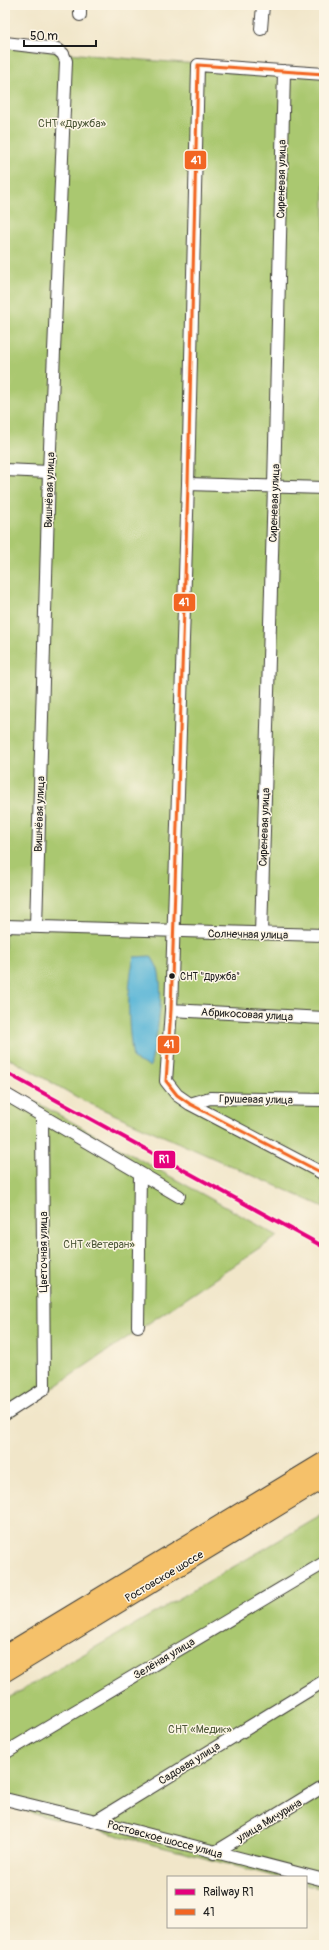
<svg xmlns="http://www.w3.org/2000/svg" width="329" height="1950" font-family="Pangolin,sans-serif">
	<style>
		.green { fill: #aac870; stroke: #637246 }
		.water { fill: #59b5d7; stroke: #3a687a }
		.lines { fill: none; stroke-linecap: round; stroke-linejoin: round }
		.minor-casing { stroke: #3c3a36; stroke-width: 14 }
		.highway-casing { stroke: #3c3a36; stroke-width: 19 }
		.minor { stroke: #fff; stroke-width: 12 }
		.highway { stroke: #f5c16b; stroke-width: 17 }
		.bus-1-casing { stroke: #fcf5e5; stroke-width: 6 }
		.bus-1 { stroke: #f26522; stroke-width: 3 }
		.rail-1-casing { stroke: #fcf5e5; stroke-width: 7 }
		.rail-1 { stroke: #e5007d; stroke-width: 4 }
		.bus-dot { fill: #1c1c1c; stroke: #fcf5e5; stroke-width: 1.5 }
		.labels { text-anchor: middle; stroke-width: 3; stroke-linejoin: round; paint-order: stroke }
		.bus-label { font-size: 10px; fill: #1c1c1c; stroke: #fcf5e5; text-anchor: start }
		.park-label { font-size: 11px; fill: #4e5839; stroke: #fcf5e5 }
		.street-label { font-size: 11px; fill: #1c1c1c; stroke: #fcf5e5 }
		.line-badge { stroke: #fcf5e5; stroke-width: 1.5 }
		.badge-label { font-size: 11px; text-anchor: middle; font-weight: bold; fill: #fff }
	</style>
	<rect width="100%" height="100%" fill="#fcf5e5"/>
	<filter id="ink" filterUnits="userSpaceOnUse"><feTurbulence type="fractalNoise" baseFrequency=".025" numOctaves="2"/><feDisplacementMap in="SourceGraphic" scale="8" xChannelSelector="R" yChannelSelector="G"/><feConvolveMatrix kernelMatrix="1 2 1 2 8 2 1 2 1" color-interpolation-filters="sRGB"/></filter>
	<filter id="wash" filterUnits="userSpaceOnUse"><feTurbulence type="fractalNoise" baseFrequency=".012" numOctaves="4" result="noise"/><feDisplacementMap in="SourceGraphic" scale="16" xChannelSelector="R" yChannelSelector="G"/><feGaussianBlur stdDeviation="0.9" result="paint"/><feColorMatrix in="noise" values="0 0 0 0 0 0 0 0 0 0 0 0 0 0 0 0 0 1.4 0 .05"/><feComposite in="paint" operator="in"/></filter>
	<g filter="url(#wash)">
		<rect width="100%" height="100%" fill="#f1e6c9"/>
		<path class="green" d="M5 47 143 60 324 73V1207L84 1101 5 1056Z
			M5 1085 278 1236 5 1420Z
			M324 1514V1889L306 1885V1877H277L5 1806V1700Z"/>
		<path class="water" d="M151 956C154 961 158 967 159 973 164 1001 156 1040 150 1067L133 1059C128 1026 126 990 134 957Z"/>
	</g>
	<g filter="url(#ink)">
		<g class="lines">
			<g class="minor-casing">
				<path id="minor" d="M80 15V5
					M261 29 263 5
					M5 43 57 49 63 54 66 61 49 472 36 927
					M324 74 198 65 188 484 171 1010 166 1081 177 1095 190 1104 324 1174
					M5 470 49 472
					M188 484 324 488
					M5 926 324 935
					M261 934 274 486 284 71
					M171 1010 324 1018
					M5 1094 179 1196
					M190 1104 210 1098 324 1100
					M138 1326 140 1173
					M5 1414 44 1389 42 1116
					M5 1753 324 1563
					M5 1799 96 1821 324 1880
					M96 1821 324 1681
					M214 1853 324 1786"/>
			</g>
			<g class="highway-casing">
				<path id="highway" d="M5 1654 324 1461
					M5 1673 324 1479"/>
			</g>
			<use href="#minor" class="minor"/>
			<use href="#highway" class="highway"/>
			<g class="bus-1-casing">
				<path id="bus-1" d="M324 74 198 65 188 484 171 1010 166 1081 177 1095 190 1104 324 1174"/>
			</g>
			<use href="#bus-1" class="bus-1"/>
			<g class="rail-1-casing">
				<path id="rail-1" d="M5 1072 324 1247"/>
			</g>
			<use href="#rail-1" class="rail-1"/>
		</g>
	</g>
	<circle class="bus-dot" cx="172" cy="976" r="3.5"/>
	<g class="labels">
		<g class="bus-label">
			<text x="180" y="980">СНТ "Дружба"</text>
		</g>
		<g class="park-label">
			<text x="72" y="127">СНТ «Дружба»</text>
			<text x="99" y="1248">СНТ «Ветеран»</text>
			<text x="200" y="1733">СНТ «Медик»</text>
		</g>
		<g class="street-label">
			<text transform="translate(281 179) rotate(-89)" y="4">Сиреневая улица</text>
			<text transform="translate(49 490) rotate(-88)" y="4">Вишнёвая улица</text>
			<text transform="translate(274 503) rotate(-88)" y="4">Сиреневая улица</text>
			<text transform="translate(39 814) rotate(-88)" y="4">Вишнёвая улица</text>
			<text transform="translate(264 827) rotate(-88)" y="4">Сиреневая улица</text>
			<text transform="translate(248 934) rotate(1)" y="4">Солнечная улица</text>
			<text transform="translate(247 1014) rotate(3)" y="4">Абрикосовая улица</text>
			<text transform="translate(256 1099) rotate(1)" y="4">Грушевая улица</text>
			<text transform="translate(43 1252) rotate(-90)" y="4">Цветочная улица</text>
			<text transform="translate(164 1576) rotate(-31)" y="4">Ростовское шоссе</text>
			<text transform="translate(164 1658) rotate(-31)" y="4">Зелёная улица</text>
			<text transform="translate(189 1763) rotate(-32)" y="4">Садовая улица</text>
			<text transform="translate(269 1820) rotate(-31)" y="4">улица Мичурина</text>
			<text transform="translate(165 1839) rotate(15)" y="4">Ростовское шоссе улица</text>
		</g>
	</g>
	<g class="line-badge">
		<rect x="184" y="150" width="23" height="20" rx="4" fill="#f26522"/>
		<rect x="173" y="593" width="23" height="19" rx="4" fill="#f26522"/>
		<rect x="157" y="1035" width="23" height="19" rx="4" fill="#f26522"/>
		<rect x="153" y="1150" width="23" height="19" rx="4" fill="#e5007d"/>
	</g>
	<g class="badge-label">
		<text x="196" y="164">41</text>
		<text x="184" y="606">41</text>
		<text x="169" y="1048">41</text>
		<text x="164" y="1163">R1</text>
	</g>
	<rect width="329" height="1950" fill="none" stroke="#fcf5e5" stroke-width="20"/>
	<rect x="167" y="1876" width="140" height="52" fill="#fcf5e5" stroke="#a29e95"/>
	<rect x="175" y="1889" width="20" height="6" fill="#e5007d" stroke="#a29e95"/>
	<text x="203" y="1896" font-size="12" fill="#1c1c1c">Railway R1</text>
	<rect x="175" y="1909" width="20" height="6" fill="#f26522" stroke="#a29e95"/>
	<text x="203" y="1916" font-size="12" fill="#1c1c1c">41</text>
	<path d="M24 40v6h72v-6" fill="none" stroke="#1c1c1c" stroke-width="2"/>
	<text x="30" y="40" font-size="12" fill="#1c1c1c" stroke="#fcf5e5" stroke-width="3" paint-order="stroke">50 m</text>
</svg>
